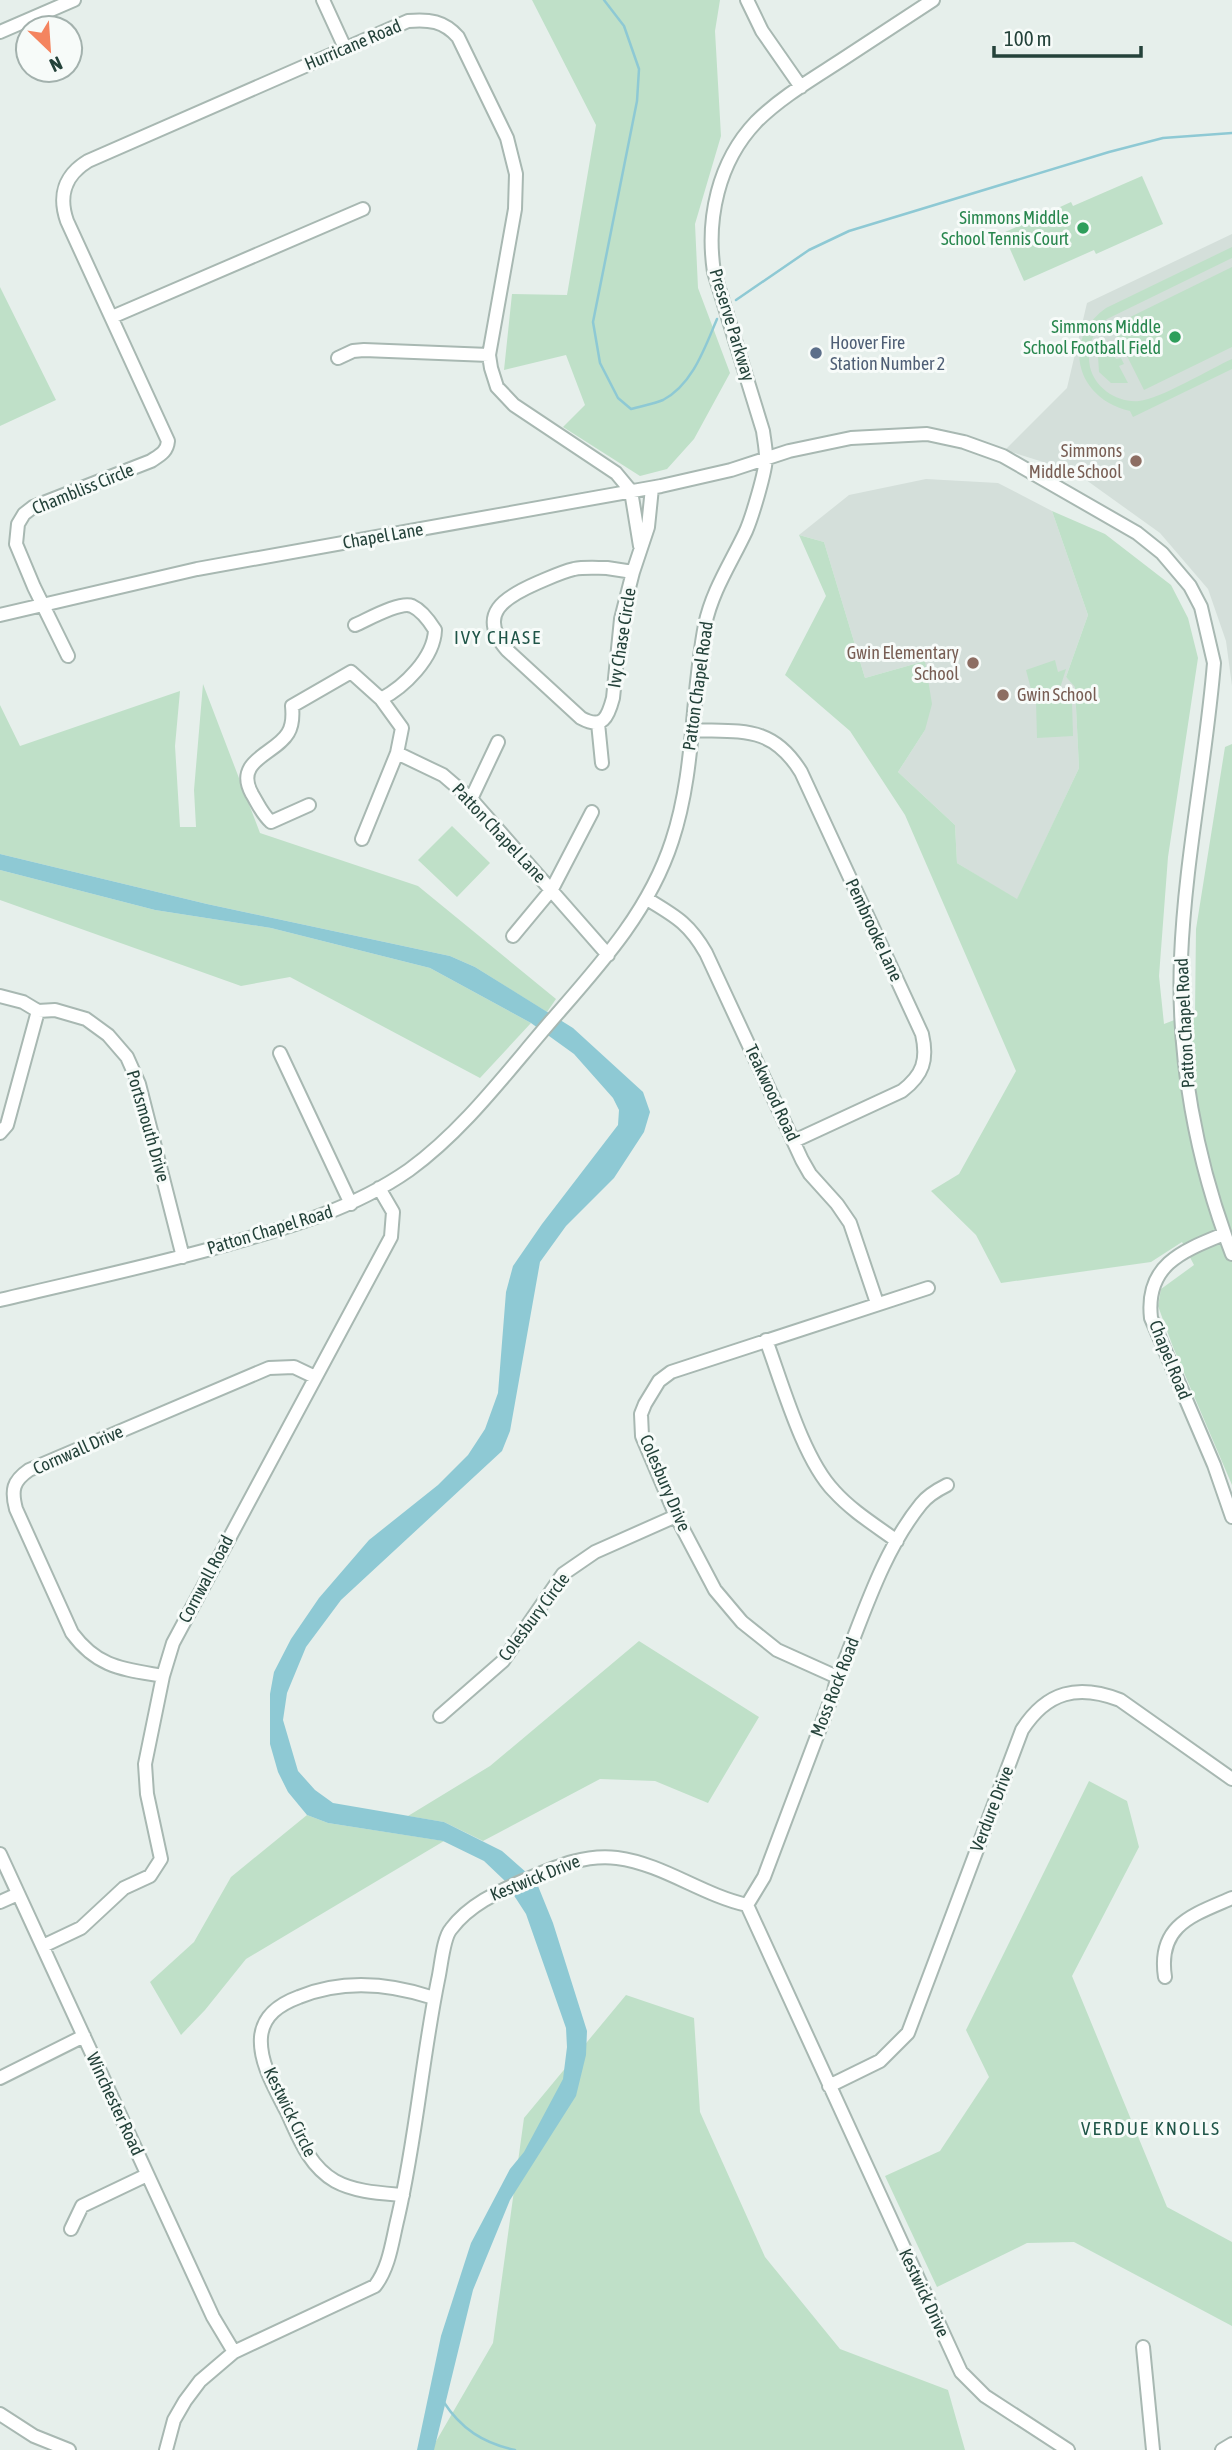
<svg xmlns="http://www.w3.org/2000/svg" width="1232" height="2450" font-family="'Asap Condensed',sans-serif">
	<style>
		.built { fill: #d4dfda }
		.green { fill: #bfe0c8 }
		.water { fill: #8ec9d4 }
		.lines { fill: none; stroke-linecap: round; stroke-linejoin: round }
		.stream { stroke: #8ec9d4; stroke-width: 2.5 }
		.minor-casing { stroke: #a8b8b2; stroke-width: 16 }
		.minor { stroke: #fff; stroke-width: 12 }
		.leisure-dot { fill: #2e9e5b; stroke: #f7fbf9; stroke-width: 2.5 }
		.service-dot { fill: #5c6f8a; stroke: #f7fbf9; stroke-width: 2.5 }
		.education-dot { fill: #8d6e63; stroke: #f7fbf9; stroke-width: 2.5 }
		.labels { text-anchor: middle; stroke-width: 6; stroke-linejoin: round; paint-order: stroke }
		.street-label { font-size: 18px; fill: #24423a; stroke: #f7fbf9 }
		.leisure-label { font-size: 18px; fill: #27864d; stroke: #f7fbf9; text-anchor: end }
		.service-label { font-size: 18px; fill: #4e5e75; stroke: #f7fbf9; text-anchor: start }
		.education-label { font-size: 18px; fill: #785e54; stroke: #f7fbf9; text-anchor: end }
		.neighbourhood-label { font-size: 19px; letter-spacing: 2px; fill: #1f5548; stroke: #f7fbf9 }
	</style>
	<rect width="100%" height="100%" fill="#e6efeb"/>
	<path class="built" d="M1232 234V686L1226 641 1208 589 1160 533 1075 472 1005 450 1067 388 1087 303Z
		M926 479 998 483 1052 511 1088 615 1066 677 1075 686 1079 768 1017 900 957 863 955 825 898 772 925 730V661L865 678 824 542 799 535 849 495Z"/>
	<path class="green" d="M532 0H720L715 31 721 136 695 224 698 288 730 373 694 439 667 469 640 476 563 427 585 405 566 355 504 370 512 294 567 295 596 125Z
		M1142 176 1163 224 1096 254 1094 250 1024 281 1003 233 1071 202 1073 206Z
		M1232 247V258L1107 319C1093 331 1086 347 1090 367 1095 388 1117 403 1139 401 1160 399 1210 369 1232 359V369L1133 417 1130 411C1077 399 1060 341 1106 308Z
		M1232 267V347L1144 390 1112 326Z
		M0 287 56 400 0 426Z
		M1108 343 1116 359 1121 358 1124 364 1119 366 1128 383H1111L1099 372 1098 356Z
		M1052 511 1105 534 1171 585 1188 618 1198 658 1168 857 1159 976 1164 1024 1195 1012 1196 929 1225 747 1232 744V1485L1173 1347 1158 1306 1161 1289 1194 1265 1182 1242 1151 1262 1001 1283 976 1235 931 1191 959 1174 1016 1071 905 815 850 731 785 675 826 596 799 535 824 542 865 678 925 661 932 704 925 730 898 772 955 825 957 863 1017 899 1079 768 1075 687 1066 677 1088 615Z
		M1055 660 1058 672 1066 669 1057 698 1034 701 1026 670Z
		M203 684 260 833 418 886 556 999 547 1012 475 967 450 956 207 904 0 854V705L20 746 180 691 175 746 180 827H196L194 790Z
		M1072 701 1073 736 1037 738 1036 702Z
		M452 826 490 863 457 897 418 860Z
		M0 870 155 910 271 928 430 968 531 1023 480 1078 290 977 241 986 0 900Z
		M639 1641 759 1717 708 1803 655 1781 600 1779 483 1841 444 1822 408 1816 490 1766Z
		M1089 1781 1127 1801 1139 1847 1072 1976 1167 2207 1232 2242V2326L1074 2242 1027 2243 937 2287 885 2176 940 2151 989 2077 966 2030Z
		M307 1815 328 1823 444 1841 246 1959 205 2010 181 2035 150 1982 194 1942 231 1877Z
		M626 1995 694 2018 700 2112 765 2257 840 2349 948 2390 965 2450H431L493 2343 524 2118Z"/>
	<path class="water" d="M0 854 207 904 450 956 475 967 573 1028 643 1092 650 1112 644 1132 614 1178 566 1226 540 1262 510 1431 502 1451 341 1600 306 1647 287 1693 283 1720 298 1771 315 1790 333 1803 444 1822 502 1851 536 1881 553 1923 587 2031 586 2055 576 2096 510 2200 473 2290 434 2450H417L441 2336 471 2243 510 2169 524 2152 563 2079 567 2047 566 2028 526 1914 504 1880 484 1861 443 1841 328 1823 307 1815 288 1792 278 1772 270 1744V1694L274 1672 291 1639 319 1598 369 1540 438 1485 468 1455 485 1429 498 1393 506 1292 513 1266 542 1224 618 1125 619 1110 613 1098 574 1054 531 1023 430 968 271 928 155 910 0 870Z"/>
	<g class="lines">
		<path class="stream" d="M604 0 624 26 639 69 637 101 593 322 600 363 618 398 631 409C641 406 654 404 663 400 693 384 705 347 717 319
			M736 300 809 250 849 231 1109 152 1163 138 1232 133
			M443 2401C461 2429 483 2443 515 2450"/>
		<g class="minor-casing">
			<path id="minor" d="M323 0 345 48
				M747 0 762 31 801 87
				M0 32 74 0
				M112 317 363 209
				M338 358 353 351 364 350 489 355
				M607 568 633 572 621 619 613 698C608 717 603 730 581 718L507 650C476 614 505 597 537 583 549 578 561 572 574 569 584 567 596 568 607 568Z
				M633 572 648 527 652 488
				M0 615 197 569 661 486 731 470 789 451 851 438 927 434 964 442 1003 456 1137 533 1162 553 1190 586 1201 607 1214 663C1206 761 1185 859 1181 958 1177 1058 1196 1161 1232 1254
				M355 625C367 620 400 601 412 606 421 610 430 622 435 630 434 658 404 687 381 699
				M68 656 34 587 16 544 18 524 24 514 33 507 151 461C160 455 167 452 168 441L67 221C58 195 65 175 88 161L408 21C429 19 444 21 458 37L507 138 516 174 515 209 489 355 491 368 497 387 514 405 616 473 631 491 640 546
				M598 723 602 763
				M692 730C742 732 772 725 801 772L922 1034C928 1060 923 1075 902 1091L794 1141
				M471 799 498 742
				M309 805 271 822C262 814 258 804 252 794 233 760 276 754 288 733 293 725 293 716 292 706L351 672 381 699 402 728 397 753 443 775 471 799 608 955
				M362 839 397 753
				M647 899C675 916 689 923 706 953L802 1160 810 1174 837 1204 850 1223 877 1303
				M513 936 552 889 592 812
				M0 996 23 1002 38 1011 55 1010 86 1019 108 1035 127 1057 139 1084 183 1257
				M280 1053 351 1204
				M0 1133 7 1125 38 1011
				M1224 1234C1182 1251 1145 1265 1151 1318L1214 1465 1232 1517
				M0 1300C75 1282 151 1266 225 1245 290 1227 353 1209 409 1170 464 1130 506 1073 551 1021 599 966 649 912 672 841 695 772 691 697 705 625 712 591 731 563 746 531 752 517 766 471 766 457 766 449 764 439 763 431L714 272C706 219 718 162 756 122 781 97 814 78 843 59 873 39 903 20 933 0
				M766 1340C782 1383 803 1459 834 1491 852 1511 875 1525 897 1541
				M163 1676C123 1669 98 1668 72 1633L16 1509C11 1490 13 1481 29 1470L269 1368 294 1367 315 1377
				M837 1677 777 1650 742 1622 715 1590 676 1516 642 1436 641 1414 645 1404 659 1381 671 1372 928 1288
				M440 1716 503 1661 563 1574 595 1552 676 1516
				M0 1854 213 2317 234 2352
				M0 1902 18 1894
				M747 1905 764 1877 834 1691C837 1676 844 1664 849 1650 868 1601 887 1546 921 1504 928 1495 937 1490 947 1485
				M43 1946 81 1928 124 1888 150 1876 161 1859 147 1794 145 1764 163 1676 173 1643 391 1237 393 1212 379 1188
				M1165 1977C1157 1925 1193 1915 1232 1898
				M0 2078 84 2036
				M829 2086 880 2061 908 2033 1022 1730C1047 1691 1078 1684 1120 1700L1232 1779
				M403 2195C380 2193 355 2192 335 2181 309 2166 299 2138 287 2112 276 2090 259 2063 261 2037 263 2015 280 2004 299 1997 343 1979 389 1983 434 1998
				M71 2229 82 2206 147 2175
				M1143 2347 1153 2450
				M0 2414 34 2436 69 2450
				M166 2450 174 2420 185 2401 200 2381 234 2352 375 2286C390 2266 392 2241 398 2217 416 2139 422 2059 438 1980 441 1968 443 1938 451 1929 470 1904 498 1892 525 1880 556 1867 584 1854 617 1858 663 1864 702 1895 747 1905L961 2372 985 2396 1068 2450
				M1222 2450 1232 2444"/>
		</g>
		<use href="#minor" class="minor"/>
	</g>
	<g class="leisure-dot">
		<circle cx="1083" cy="228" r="7"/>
		<circle cx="1175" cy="337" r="7"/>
	</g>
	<circle class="service-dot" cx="816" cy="353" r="7"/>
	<g class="education-dot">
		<circle cx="1136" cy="461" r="7"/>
		<circle cx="973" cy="663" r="7"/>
		<circle cx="1003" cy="695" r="7"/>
	</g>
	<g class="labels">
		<g class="street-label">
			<text transform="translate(353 45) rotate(-23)" y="6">Hurricane Road</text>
			<text transform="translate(732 325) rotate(73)" y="6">Preserve Parkway</text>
			<text transform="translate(83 489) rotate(-22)" y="6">Chambliss Circle</text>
			<text transform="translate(383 536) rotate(-10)" y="6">Chapel Lane</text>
			<text transform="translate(622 638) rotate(-81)" y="6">Ivy Chase Circle</text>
			<text transform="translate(698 686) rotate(-82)" y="6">Patton Chapel Road</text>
			<text transform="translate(499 833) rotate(47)" y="6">Patton Chapel Lane</text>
			<text transform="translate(874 930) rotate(65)" y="6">Pembrooke Lane</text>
			<text transform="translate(1185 1023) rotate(-93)" y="6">Patton Chapel Road</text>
			<text transform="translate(772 1093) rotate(65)" y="6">Teakwood Road</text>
			<text transform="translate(148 1126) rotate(74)" y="6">Portsmouth Drive</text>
			<text transform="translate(270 1230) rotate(-17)" y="6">Patton Chapel Road</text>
			<text transform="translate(1170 1360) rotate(68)" y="6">Chapel Road</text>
			<text transform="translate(78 1450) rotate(-24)" y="6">Cornwall Drive</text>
			<text transform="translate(665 1483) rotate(67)" y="6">Colesbury Drive</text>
			<text transform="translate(206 1579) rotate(-62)" y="6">Cornwall Road</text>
			<text transform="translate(534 1617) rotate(-53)" y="6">Colesbury Circle</text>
			<text transform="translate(835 1687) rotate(-69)" y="6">Moss Rock Road</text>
			<text transform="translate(992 1809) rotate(-69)" y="6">Verdure Drive</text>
			<text transform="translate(535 1878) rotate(-22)" y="6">Kestwick Drive</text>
			<text transform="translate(115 2104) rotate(65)" y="6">Winchester Road</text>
			<text transform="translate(290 2112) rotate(64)" y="6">Kestwick Circle</text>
			<text transform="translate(924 2293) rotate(65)" y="6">Kestwick Drive</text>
		</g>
		<g class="leisure-label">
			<text x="1069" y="224">Simmons Middle<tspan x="1069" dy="21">School Tennis Court</tspan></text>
			<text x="1161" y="333">Simmons Middle<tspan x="1161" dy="21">School Football Field</tspan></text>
		</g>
		<g class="service-label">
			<text x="830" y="349">Hoover Fire<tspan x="830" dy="21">Station Number 2</tspan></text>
		</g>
		<g class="education-label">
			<text x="1122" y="457">Simmons<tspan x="1122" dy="21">Middle School</tspan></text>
			<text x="959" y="659">Gwin Elementary<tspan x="959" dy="21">School</tspan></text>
			<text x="1017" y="701" text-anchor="start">Gwin School</text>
		</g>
		<g class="neighbourhood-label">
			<text x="498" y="644">IVY CHASE</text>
			<text x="1151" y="2135">VERDUE KNOLLS</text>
		</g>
	</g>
	<g transform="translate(49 49) rotate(155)"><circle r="33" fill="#f7fbf9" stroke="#a3b1ad" stroke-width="2"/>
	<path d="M0-5L12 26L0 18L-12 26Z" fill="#f4845f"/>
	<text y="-10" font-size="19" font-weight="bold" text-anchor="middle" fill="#24423a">N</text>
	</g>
	<path d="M994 46v10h147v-10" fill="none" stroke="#24423a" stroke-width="3.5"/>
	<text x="1004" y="46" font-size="21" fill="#24423a" stroke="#f7fbf9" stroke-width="5" paint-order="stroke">100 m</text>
</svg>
